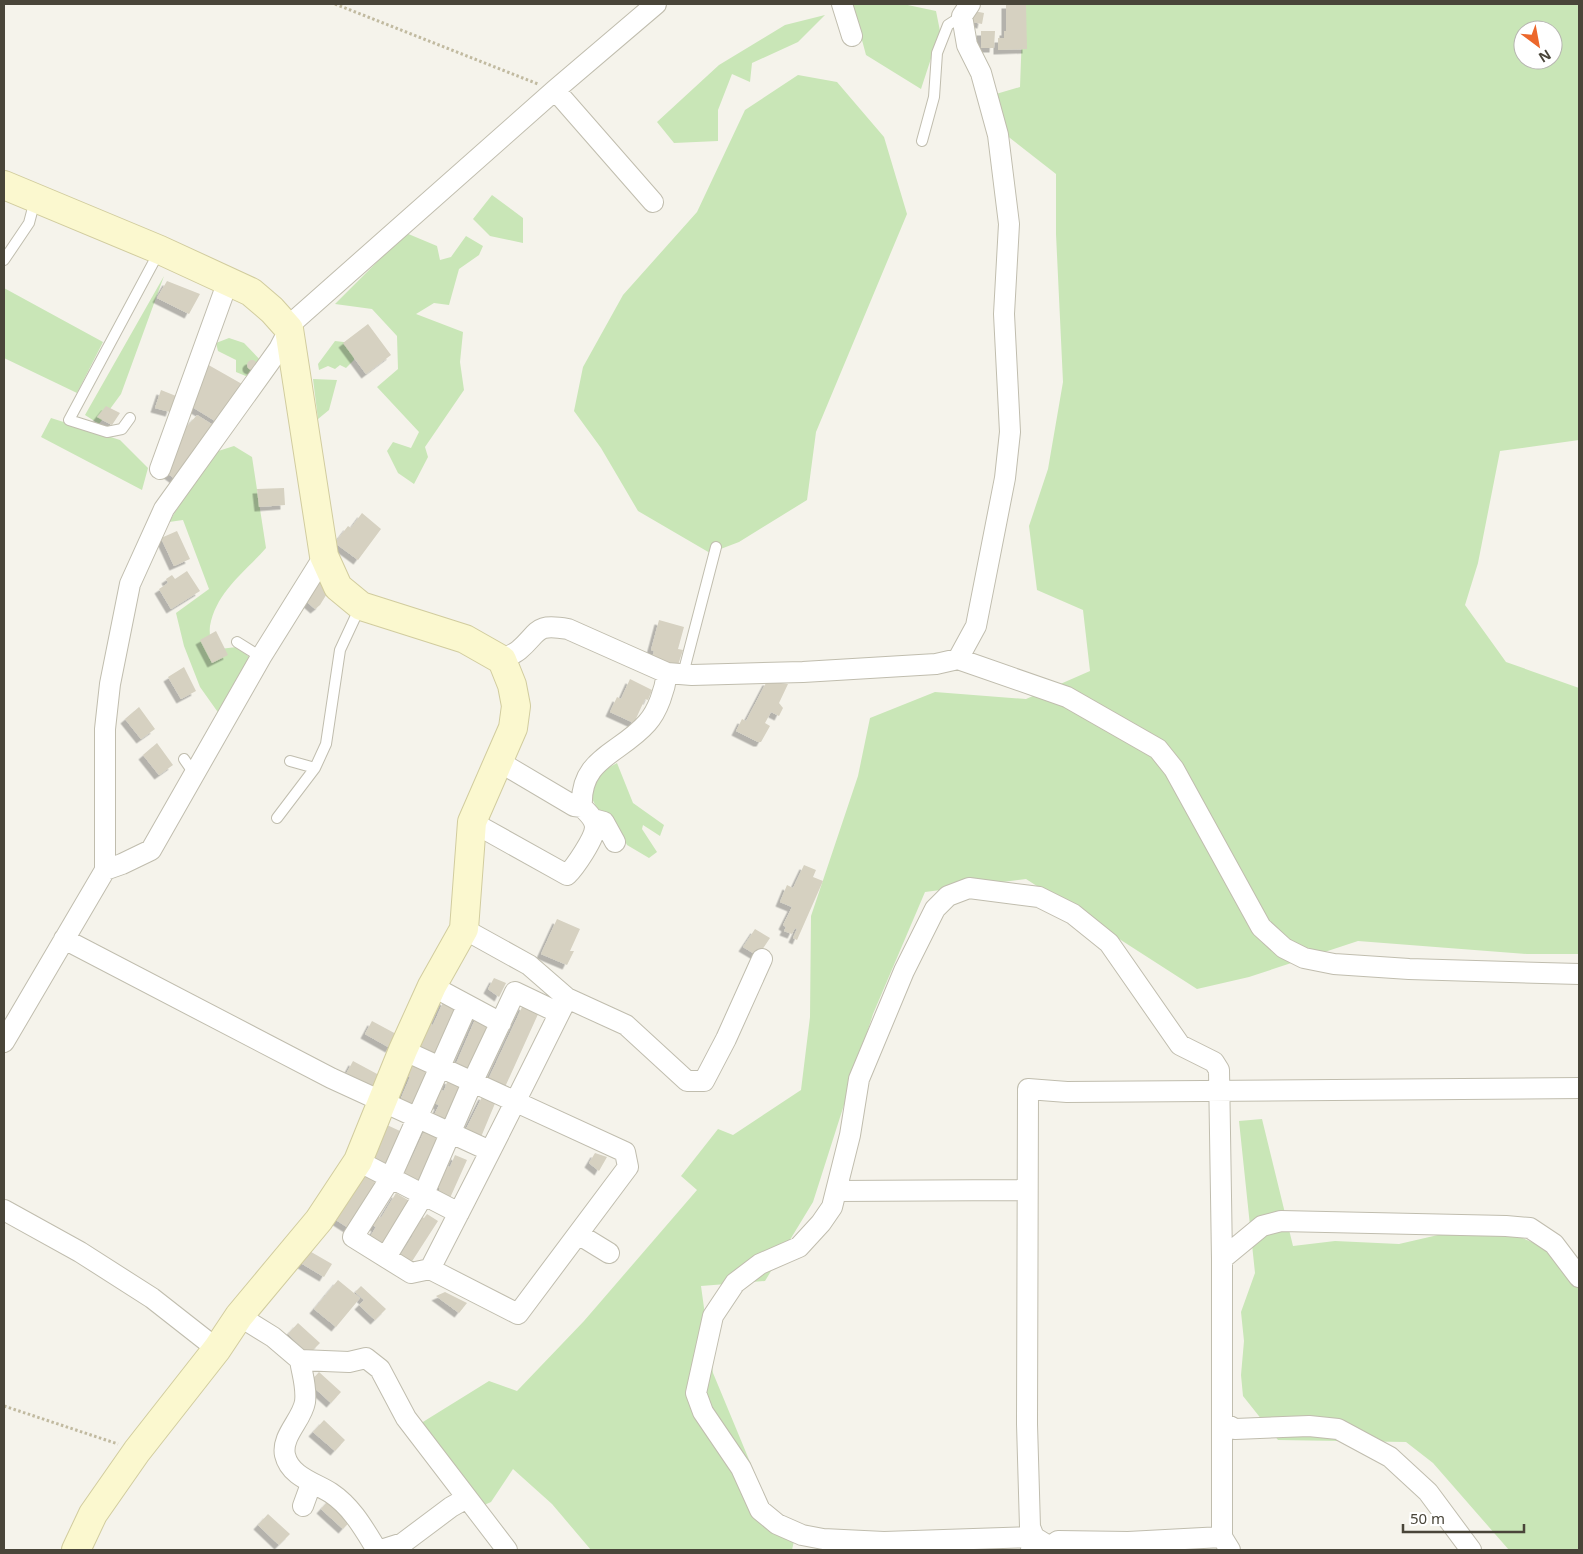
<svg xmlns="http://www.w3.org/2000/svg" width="1583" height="1554" font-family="'Noto Sans',sans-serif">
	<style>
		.green { fill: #c9e6b7; fill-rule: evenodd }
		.building { fill: #d6d1c1; filter: url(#shadow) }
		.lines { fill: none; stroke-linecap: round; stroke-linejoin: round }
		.lane-casing { stroke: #c0bdae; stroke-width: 12 }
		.street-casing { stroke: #c0bdae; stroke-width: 22 }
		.secondary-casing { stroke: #d1cc9e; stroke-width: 30 }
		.path { stroke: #c1baa0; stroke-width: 3; stroke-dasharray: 2.5 2.5; stroke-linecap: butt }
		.lane { stroke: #fff; stroke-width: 10 }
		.street { stroke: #fff; stroke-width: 20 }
		.secondary { stroke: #fbf8cf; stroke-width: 28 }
	</style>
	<defs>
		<filter id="shadow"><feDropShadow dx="-4.5" dy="4.5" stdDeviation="0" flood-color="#0004"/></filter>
	</defs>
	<rect width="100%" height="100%" fill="#f5f3eb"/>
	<path class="green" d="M846 4H903L936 11 940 31 921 89 866 55 859 29Z
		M1016 4H1579V440L1500 451 1478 563 1465 605 1506 662 1579 688V954H1527L1358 941 1249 977 1197 989 1026 879 925 892 873 1014 813 1202 765 1281 701 1286 713 1373 767 1503 794 1541 792 1550H591L552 1504 513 1469 491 1502 466 1513 430 1465 418 1425 489 1381 517 1391 584 1321 697 1190 681 1176 718 1129 733 1135 801 1090 810 1017 811 916 858 776 870 718 935 692 1026 699 1090 671 1083 610 1037 590 1029 526 1048 469 1063 382 1056 234V174L1001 131 996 94 1020 87 1023 5ZM1523 30H1553V60H1523Z
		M825 15 798 42 752 63 750 82 732 74 718 110V141L674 143 657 122 719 65 785 25Z
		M798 75 837 82 884 137 907 214 816 432 807 500 739 542 710 553 638 511 601 448 574 411 583 367 623 295 697 212 745 110Z
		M492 195 523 218V243L490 236 473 219Z
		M406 233 437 246 440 260 451 257 466 236 483 246 479 255 459 269 449 305 434 303 416 314 463 332 460 362 464 390 425 447 428 457 414 484 398 473 387 451 393 442 411 448 419 432 377 387 398 369 397 336 372 309 335 304Z
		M164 276 121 394 99 424 85 415Z
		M4 288 103 342 77 393 4 358Z
		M229 338 244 343 265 365 253 379 236 372V360L218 351 216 343Z
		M335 341 352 343 354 360 346 368 340 365 335 369 328 366 319 370 318 364Z
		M313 379 337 380 329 410 318 419Z
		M51 418 120 440 148 468 142 490 41 437Z
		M234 446 252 457 266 548C245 572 216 592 210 626 209 633 211 642 211 650L237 647 254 661 222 718 200 687 184 646 176 613 209 589 183 520 169 522 212 453Z
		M617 763 633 803 664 825 660 836 643 825 642 829 657 852 649 858 627 845 618 828 602 818 589 793 599 773Z
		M1262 1119 1293 1246 1335 1241 1399 1244 1451 1232 1520 1237 1579 1262V1550H1509L1433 1463 1406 1442 1278 1440 1243 1396 1241 1375 1244 1341 1241 1312 1255 1273 1239 1121Z"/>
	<path class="building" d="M1006 4H1026L1027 49 998 50V38H1004V31H1006Z
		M974 11 984 13 982 24 972 22Z
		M981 31H995L994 48H981Z
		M167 281 200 294 189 314 157 298Z
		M368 324 391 355 366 374 343 343Z
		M247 365a5 5 0 1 1 10 0a5 5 0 1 1-10 0Z
		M205 363 242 384 220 424 189 405Z
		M161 390 176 396 170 412 155 408Z
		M106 406 120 413 112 425 97 417Z
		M197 415 213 425 175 479 163 470 175 440Z
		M284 488 285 505 259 507 257 489Z
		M362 513 381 529 358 560 335 543 348 526 351 528Z
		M177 531 190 559 174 566 161 538Z
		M187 571 200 591 171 609 159 589 168 583 166 579 172 575 175 579Z
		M320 576 328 592 320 605 315 609 306 601Z
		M659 620 684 627 678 649 683 650 678 665 652 658 654 651 651 650Z
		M216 631 228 655 212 663 200 640Z
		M184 667 196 691 181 699 168 677Z
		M630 679 652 690 648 700 645 699 634 723 610 712 617 697 621 699Z
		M767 681 788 684 779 703 783 708 779 716 771 712 765 723 770 726 761 742H758L736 731 742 719 746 721Z
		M139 707 155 729 141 739 125 719Z
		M157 743 173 765 159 775 143 755Z
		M804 865 816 870 813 877 823 881 797 940 793 938 797 929 795 928 792 934 784 931 786 927 783 925 792 907 780 902 787 885 793 888Z
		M557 919 580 929 570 951H574L567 965 541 954Z
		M755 929 770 938 758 956 743 947Z
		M494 978 506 983 499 997 488 989Z
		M444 1000 460 1007 439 1059 420 1048 428 1024 433 1025Z
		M523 1005 539 1012 505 1087 488 1080Z
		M477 1015 494 1023 471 1074 455 1066Z
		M372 1021 398 1035 390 1048 365 1034Z
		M353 1061 379 1075 372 1088 346 1074Z
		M407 1062 433 1071 416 1110 399 1103 410 1077 400 1073Z
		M448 1079 466 1086 449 1124 433 1117 439 1105 429 1101 436 1088 444 1091Z
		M483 1095 496 1101 481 1137 465 1131Z
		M387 1125 400 1131 385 1168 369 1162Z
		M426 1127 441 1134 420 1182 397 1172 401 1161 409 1164Z
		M595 1153 607 1157 599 1171 589 1163Z
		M455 1155 467 1160 450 1198 438 1193 440 1188 437 1187 446 1166 450 1167Z
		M365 1173 379 1182 350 1229 336 1220Z
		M396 1193 413 1203 383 1251 367 1242 376 1227 372 1225 378 1216 381 1218Z
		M416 1214 424 1218 427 1214 438 1221 409 1266 398 1259 413 1235 405 1230 409 1223 417 1228 420 1221 414 1218Z
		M306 1249 332 1264 324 1277 299 1262Z
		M338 1280 360 1298 336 1327 314 1309Z
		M361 1286 386 1309 375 1320 359 1305 364 1300 355 1292Z
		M445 1292 467 1303 459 1313 436 1296Z
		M298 1323 320 1343 309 1354 288 1334Z
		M319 1372 341 1392 331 1403 309 1383Z
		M324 1420 345 1440 335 1451 313 1432Z
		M331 1498 353 1518 343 1529 321 1509Z
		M268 1514 290 1534 279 1545 258 1525Z"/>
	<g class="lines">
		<g class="lane-casing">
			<path id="lane" d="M922 141 934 97 937 53 948 25 962 16
				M4 260 29 223 35 200
				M130 418 122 429 107 432 69 420 159 252
				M237 642 261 657
				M683 674 716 547
				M184 759 195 775
				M290 761 315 768
				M277 818 315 768 326 744 340 650 360 607"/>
		</g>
		<g class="street-casing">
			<path id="street" d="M842 4 852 36
				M555 90 653 202
				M160 469 228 281
				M324 556 261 657 151 850 122 864 105 870V729L110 684 130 584 164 509 279 349 293 322 555 90 656 4
				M958 659 976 626 1005 478 1010 432 1004 314 1009 224 998 135 981 73 967 45 962 16 970 4
				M502 660C507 657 514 654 519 650 540 632 534 623 568 629L667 673 692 675 803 672 936 664 958 659 1067 697 1158 749 1174 769 1261 927 1284 948 1304 958 1334 964 1409 969 1579 974
				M582 807C579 758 620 754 647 723 658 711 665 689 667 673
				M593 819 604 822 615 842
				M472 822 567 875C575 867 595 838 595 827 595 819 587 812 582 807L574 806 498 761
				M464 929 529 965 567 998 626 1025 687 1081H704L726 1039 762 959
				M64 939 331 1078 490 1151
				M432 986 501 1023
				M4 1042 105 870
				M403 1050 625 1152 628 1167 518 1314 430 1269C476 1180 522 1089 567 998
				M358 1161 459 1213
				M837 1191 1026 1190
				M4 1210 80 1252 152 1298 217 1349
				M578 1234 609 1253
				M386 1257 423 1196 472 1083 515 992 559 1013
				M1222 1259 1262 1226 1281 1221 1506 1226 1530 1228 1554 1244 1579 1277
				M430 1269 411 1273 353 1237 390 1179 467 1006
				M239 1316 273 1337 300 1360 349 1362 366 1358 380 1369 406 1418 507 1550
				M300 1360C302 1374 307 1387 305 1402 302 1420 281 1436 285 1455 290 1477 316 1483 331 1493 352 1507 364 1529 377 1550
				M1222 1422 1235 1429 1309 1426 1338 1429 1390 1457 1428 1492 1471 1550
				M303 1506 311 1484
				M1051 1546 1058 1541 1128 1542 1222 1537
				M381 1550 403 1543 451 1507 467 1498
				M1031 1550 1034 1537 1030 1527 1027 1424 1028 1089 1067 1092 1579 1088
				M1055 1550 1034 1537 884 1542 823 1539 802 1535 777 1524 760 1510 741 1468 703 1412 696 1393 713 1316 735 1283 760 1264 799 1247 821 1223 832 1207 850 1135 859 1079 904 971 935 909 948 896 969 888 1039 897 1073 914 1109 943 1180 1045 1214 1062 1219 1070 1222 1259V1537L1230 1550"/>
		</g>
		<g class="secondary-casing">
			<path id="secondary" d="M4 185 160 250 251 292 272 310 289 329 324 556 338 587 361 606 465 639 502 660 512 685 516 706 513 728 472 822 464 929 432 986 403 1050 358 1161 319 1220 239 1316 217 1349 137 1451 93 1514 76 1550"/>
		</g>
		<path class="path" d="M335 4 538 84
			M4 1406 118 1444"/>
		<use href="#lane" class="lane"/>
		<use href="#street" class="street"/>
		<use href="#secondary" class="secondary"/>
	</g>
	<rect width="1583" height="1554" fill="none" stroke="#494539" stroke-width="10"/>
	<g transform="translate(1538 45) rotate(148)"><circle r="24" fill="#ffffff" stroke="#b6b5b0"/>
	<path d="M0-4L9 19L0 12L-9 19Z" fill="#ec672b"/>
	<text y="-8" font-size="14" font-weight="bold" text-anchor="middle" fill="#494539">N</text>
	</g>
	<path d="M1403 1524v8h121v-8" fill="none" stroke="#494539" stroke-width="2.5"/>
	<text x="1410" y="1524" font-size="15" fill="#494539" stroke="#ffffff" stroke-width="4" paint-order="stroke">50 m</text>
</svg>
